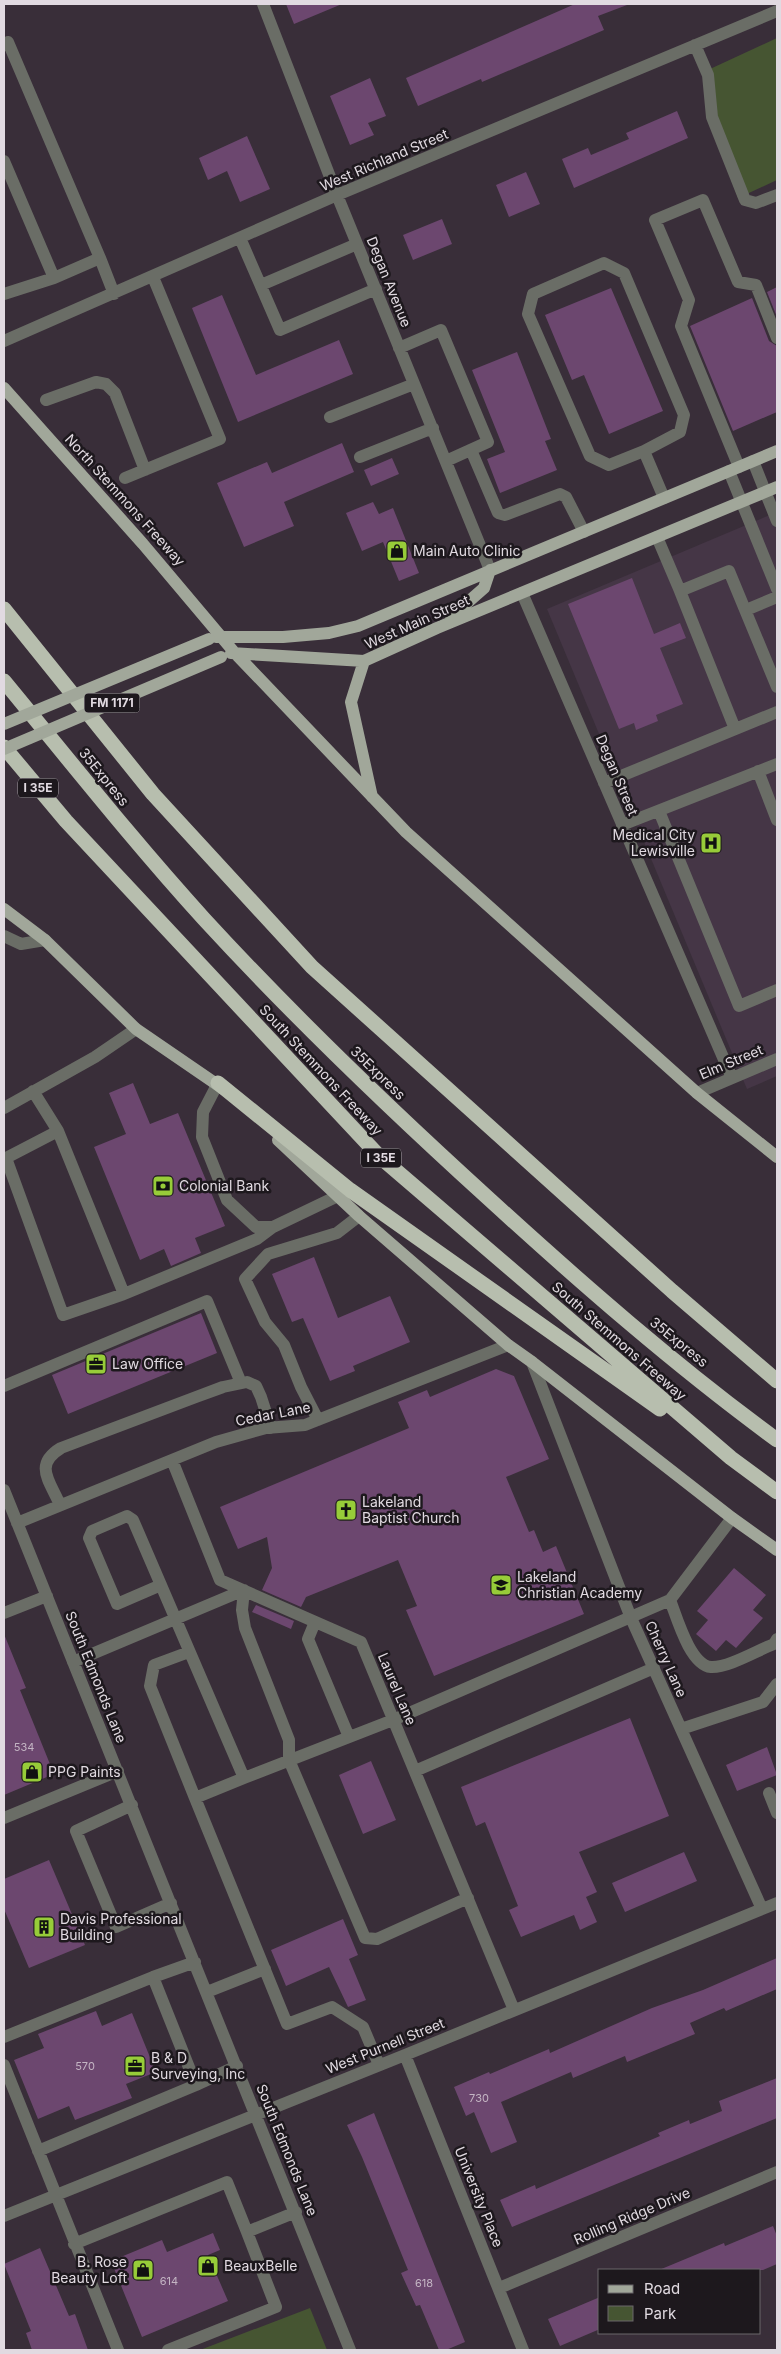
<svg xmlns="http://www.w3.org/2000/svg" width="781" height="2354" font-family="Inter,sans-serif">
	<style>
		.built { fill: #453646 }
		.green { fill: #465532 }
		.building { fill: #6c476f }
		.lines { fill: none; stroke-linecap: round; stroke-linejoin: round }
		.minor { stroke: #6a6d66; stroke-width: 12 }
		.major { stroke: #a1a79a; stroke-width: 12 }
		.highway { stroke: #b7beae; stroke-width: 15 }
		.major-bridge { stroke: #a1a79a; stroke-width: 12 }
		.labels { text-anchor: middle; stroke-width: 5; stroke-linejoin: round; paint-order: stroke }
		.number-label { font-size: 11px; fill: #c4b5c4 }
		.shield { fill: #1d181d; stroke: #a6a0a6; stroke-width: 1 }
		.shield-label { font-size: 12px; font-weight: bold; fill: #e1dae1 }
		.street-label { font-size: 14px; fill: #e1dae1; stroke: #1d181d }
		.poi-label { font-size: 14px; fill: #e1dae1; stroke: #1d181d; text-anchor: start }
	</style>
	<rect width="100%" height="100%" fill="#392e39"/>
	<path class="built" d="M777 512V1076L747 1089 547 609Z"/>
	<path class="green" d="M777 38V180L738 198 710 123V69Z
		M310 2308 327 2350H200Z"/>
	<path class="building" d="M286 4H342L294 24Z
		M575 4 627 5 598 16 604 30 482 82 481 79 418 106 406 78Z
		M370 78 386 116 368 123 374 135 350 145 330 96Z
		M677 111 688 138 574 188 562 159 588 148 591 155 629 139 626 133Z
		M247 136 270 189 240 202 227 171 208 180 199 158Z
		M526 172 540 204 509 217 496 185Z
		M442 219 452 244 413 260 403 235Z
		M777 287V317L767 292Z
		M611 288 663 411 609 434 584 375 572 380 545 315Z
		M222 295 256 375 339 340 353 374 238 422 192 308Z
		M752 298 769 341 777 346V412L733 431 690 326Z
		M517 352 551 439 545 441 557 470 500 493 487 459 505 452 472 370Z
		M342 443 354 472 284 502 294 526 244 547 217 483 267 462 272 473Z
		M392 458 399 474 371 486 364 470Z
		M373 502 379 514 393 508 419 573 399 581 383 542 362 551 346 513Z
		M632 578 654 634 680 623 686 638 660 648 683 704 656 715 658 721 636 730 634 723 619 729 568 604Z
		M133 1083 150 1124 178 1113 225 1226 195 1238 201 1253 171 1266 164 1249 140 1260 94 1147 126 1134 109 1093Z
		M314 1257 338 1318 390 1296 410 1342 353 1366 355 1371 330 1381 303 1318 292 1322 272 1274Z
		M201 1313 217 1353 68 1414 52 1375Z
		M496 1369 514 1376 549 1459 506 1477 529 1532 534 1530 543 1552 556 1546 584 1614 434 1676 406 1610 417 1606 398 1560 306 1597 301 1607 262 1590 272 1568 267 1537 238 1549 220 1507 409 1428 398 1402 427 1390 430 1397Z
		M734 1568 766 1595 753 1610 763 1618 736 1648 726 1640 716 1651 696 1634 708 1620 697 1611Z
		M256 1605 294 1621 291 1629 252 1612Z
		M4 1634 26 1688 20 1690 54 1774 4 1795Z
		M630 1718 669 1816 579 1852 597 1892 586 1897 597 1922 580 1930 574 1915 521 1937 509 1910 518 1906 485 1822 476 1826 461 1787Z
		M767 1747 777 1775 737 1791 726 1765Z
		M371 1761 396 1820 363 1834 339 1775Z
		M684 1852 697 1881 625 1912 612 1883Z
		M49 1860 85 1945 29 1968 4 1909V1879Z
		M343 1919 358 1955 349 1959 366 2000 348 2007 329 1967 286 1986 271 1950Z
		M777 1958V1989L726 2011 724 2008 690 2023 695 2034 627 2062 625 2056 573 2078 571 2072 501 2102 517 2142 491 2153 474 2112 466 2116 454 2087 489 2072 490 2074 549 2049 550 2053 652 2008 703 1990Z
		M96 2011 102 2026 132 2013 156 2072 126 2084 132 2098 75 2120 69 2106 38 2119 14 2060 44 2048 38 2034Z
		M777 2078V2118L512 2227 500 2200 535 2185 536 2189 660 2136 658 2133 689 2120 690 2124 722 2111 719 2101Z
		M374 2113 465 2342 446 2350H439L420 2305 416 2306 401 2273 408 2270 362 2157 347 2125Z
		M773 2226 777 2236V2264L763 2270H659L724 2243 725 2246Z
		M213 2233 220 2250 208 2255 228 2301 142 2337 111 2261 162 2240 167 2252Z
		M40 2248 69 2316 75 2314 88 2350H32L26 2333 31 2331 4 2264Z
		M600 2297V2329L560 2346 548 2319Z"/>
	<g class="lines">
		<path class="minor" d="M263 4 337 195 490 570
			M4 45 8 42 100 258
			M695 45 708 75 712 117 745 200 756 203 777 195
			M4 161 54 278
			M240 238 280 330 376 289
			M261 285 357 244
			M4 294 54 278 100 258 114 294
			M4 341 337 195 777 11
			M399 348 441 330 488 442 446 461
			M46 400 96 382 106 384 115 393 145 470
			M330 417 414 384
			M471 450 498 513 505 515 560 494 566 497 584 532
			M644 451 609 465 590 456 528 314 533 294 604 263 624 273 684 415 680 432 644 451 664 498
			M360 457 433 428
			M753 461 777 521
			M739 467 681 326 689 300 655 220 703 200 738 282 756 285 777 338
			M729 471 777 589
			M125 478 220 439 153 277
			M657 537 680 591 729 571 777 687
			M680 591 735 729
			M522 593 732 1078
			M746 610 777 597
			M758 771 777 820
			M604 783 777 712
			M659 811 739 1006 777 990
			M622 825 777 764
			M4 936 21 944 45 940
			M218 1083 203 1112 202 1137 227 1200 256 1227H273
			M33 1091 58 1131 124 1294 63 1315 6 1158 58 1131
			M697 1093 777 1059
			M4 1108 95 1057 136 1029
			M124 1294 257 1239 273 1227 346 1192
			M532 1362 631 1618 762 1909
			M4 1386 207 1301 241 1383
			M318 1420 301 1387 284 1345 265 1322 245 1279 268 1254 337 1233 359 1216
			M172 1460 220 1580 361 1642 514 2010
			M4 1490 350 2350
			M60 1505C50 1481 33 1465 61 1448L196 1397 223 1387 247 1382 256 1386 261 1397 271 1428
			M17 1523 216 1442 266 1428 305 1425 508 1345
			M161 1585 117 1604 89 1538 92 1531 127 1516 133 1520 244 1778 393 1720 670 1600 732 1518
			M670 1600C677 1618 690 1665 711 1667 728 1668 758 1650 774 1644L777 1639
			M4 1613 47 1596
			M315 1622 308 1639 349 1737
			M189 1652 154 1665 150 1686 195 1798
			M73 1662 244 1590 242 1610 245 1628 289 1740V1760L365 1938 377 1939 468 1898
			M681 1729 763 1702 777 1684
			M415 1771 654 1668
			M244 1778 195 1798 287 2024 332 2007 363 2027 379 2065
			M769 1793 777 1813
			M132 1805 76 1831 116 1927 171 1903
			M4 1818 118 1771
			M195 1962 153 1977 196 2085 237 2066
			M207 1992 265 1969
			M4 2037 153 1977
			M405 2055 523 2350
			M4 2065 118 2350
			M38 2151 196 2085
			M4 2216 405 2055 777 1903
			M74 2244 227 2182 247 2232
			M499 2288 777 2172
			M168 2350 276 2307 247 2232 296 2212"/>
		<path class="major" d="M4 388 143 544 234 652 406 832 697 1093 777 1157
			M451 617 484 588 490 570
			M216 637H283L329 633 358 626 777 451
			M231 653 364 661 437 628 777 487
			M364 661 351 702 372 797
			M4 909 45 940 136 1029 225 1090
			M278 1140 359 1216 508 1345 532 1362 732 1518 777 1550"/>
		<path class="highway" d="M4 609 153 794 312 967 672 1291 777 1381
			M4 681C70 761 134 842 204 919 294 1017 390 1109 488 1198 581 1283 676 1366 777 1440
			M4 747 66 821 379 1156 731 1458 777 1492
			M218 1083 350 1190 660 1409"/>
		<path class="major-bridge" d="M4 724 209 639
			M4 749 221 657"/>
	</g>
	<defs>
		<g id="shop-square" transform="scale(1.125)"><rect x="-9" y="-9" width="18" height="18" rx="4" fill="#97cc39" stroke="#1d181d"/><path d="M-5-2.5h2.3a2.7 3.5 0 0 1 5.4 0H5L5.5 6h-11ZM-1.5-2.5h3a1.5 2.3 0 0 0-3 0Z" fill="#111"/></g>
		<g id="hospital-square" transform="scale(1.125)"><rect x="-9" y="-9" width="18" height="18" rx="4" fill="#97cc39" stroke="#1d181d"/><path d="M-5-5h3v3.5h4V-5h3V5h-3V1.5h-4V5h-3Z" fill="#111"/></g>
		<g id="bank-square" transform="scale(1.125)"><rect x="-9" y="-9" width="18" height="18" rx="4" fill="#97cc39" stroke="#1d181d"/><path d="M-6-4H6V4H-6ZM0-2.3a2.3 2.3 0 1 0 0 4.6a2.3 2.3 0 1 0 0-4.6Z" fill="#111"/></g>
		<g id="office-square" transform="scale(1.125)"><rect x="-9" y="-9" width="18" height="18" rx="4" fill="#97cc39" stroke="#1d181d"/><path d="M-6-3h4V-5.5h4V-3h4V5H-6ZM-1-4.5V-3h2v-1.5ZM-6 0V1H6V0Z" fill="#111"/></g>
		<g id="church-square" transform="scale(1.125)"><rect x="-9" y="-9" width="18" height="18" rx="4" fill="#97cc39" stroke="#1d181d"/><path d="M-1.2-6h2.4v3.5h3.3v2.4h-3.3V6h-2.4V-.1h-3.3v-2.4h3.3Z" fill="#111"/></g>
		<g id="school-square" transform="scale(1.125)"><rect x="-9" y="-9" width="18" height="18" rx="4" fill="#97cc39" stroke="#1d181d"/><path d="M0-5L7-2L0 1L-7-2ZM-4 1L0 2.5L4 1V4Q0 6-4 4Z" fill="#111"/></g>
		<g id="building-square" transform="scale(1.125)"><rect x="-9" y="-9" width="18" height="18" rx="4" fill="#97cc39" stroke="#1d181d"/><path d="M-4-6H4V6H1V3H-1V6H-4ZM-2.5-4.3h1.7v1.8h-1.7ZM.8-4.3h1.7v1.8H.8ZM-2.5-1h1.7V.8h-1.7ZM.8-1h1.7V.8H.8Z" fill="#111"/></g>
	</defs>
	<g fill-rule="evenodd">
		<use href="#shop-square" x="397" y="551"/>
		<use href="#hospital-square" x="711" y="843"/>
		<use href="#bank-square" x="163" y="1186"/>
		<use href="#office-square" x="96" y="1364"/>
		<use href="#church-square" x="346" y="1510"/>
		<use href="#school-square" x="501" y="1585"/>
		<use href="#shop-square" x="32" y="1772"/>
		<use href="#building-square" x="44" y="1927"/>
		<use href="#office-square" x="135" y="2066"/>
		<use href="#shop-square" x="208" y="2266"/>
		<use href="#shop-square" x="143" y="2270"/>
	</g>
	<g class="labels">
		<g class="number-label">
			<text x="24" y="1751">534</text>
			<text x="85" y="2070">570</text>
			<text x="479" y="2102">730</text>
			<text x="169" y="2285">614</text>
			<text x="424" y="2287">618</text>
		</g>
		<g class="shield">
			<rect x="84.5" y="693.5" width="55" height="19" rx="4"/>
			<rect x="18" y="778.5" width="40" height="19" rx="4"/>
			<rect x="361" y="1148.5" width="40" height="19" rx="4"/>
		</g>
		<g class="shield-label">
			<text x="112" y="707">FM 1171</text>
			<text x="38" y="792">I 35E</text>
			<text x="381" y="1162">I 35E</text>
		</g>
		<g class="street-label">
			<text transform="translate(384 160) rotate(-23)" y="5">West Richland Street</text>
			<text transform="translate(389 282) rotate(68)" y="5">Degan Avenue</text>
			<text transform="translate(125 500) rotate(48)" y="5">North Stemmons Freeway</text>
			<text transform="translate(417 622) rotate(-24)" y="5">West Main Street</text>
			<text transform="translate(617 775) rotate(67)" y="5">Degan Street</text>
			<text transform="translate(104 777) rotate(51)" y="5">35Express</text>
			<text transform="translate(731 1062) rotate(-23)" y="5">Elm Street</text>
			<text transform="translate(321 1070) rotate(47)" y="5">South Stemmons Freeway</text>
			<text transform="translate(378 1073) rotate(44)" y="5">35Express</text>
			<text transform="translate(619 1341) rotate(41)" y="5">South Stemmons Freeway</text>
			<text transform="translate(679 1342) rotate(39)" y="5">35Express</text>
			<text transform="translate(273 1414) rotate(-11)" y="5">Cedar Lane</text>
			<text transform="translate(666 1659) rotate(66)" y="5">Cherry Lane</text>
			<text transform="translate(96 1677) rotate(68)" y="5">South Edmonds Lane</text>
			<text transform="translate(397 1689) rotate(67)" y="5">Laurel Lane</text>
			<text transform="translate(385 2046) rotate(-22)" y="5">West Purnell Street</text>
			<text transform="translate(287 2150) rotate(68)" y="5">South Edmonds Lane</text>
			<text transform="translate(479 2197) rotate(68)" y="5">University Place</text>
			<text transform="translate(632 2216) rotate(-23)" y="5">Rolling Ridge Drive</text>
		</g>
		<g class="poi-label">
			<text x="413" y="556">Main Auto Clinic</text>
			<text x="695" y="840" text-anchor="end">Medical City<tspan x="695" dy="16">Lewisville</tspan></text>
			<text x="179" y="1191">Colonial Bank</text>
			<text x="112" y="1369">Law Office</text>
			<text x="362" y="1507">Lakeland<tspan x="362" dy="16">Baptist Church</tspan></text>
			<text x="517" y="1582">Lakeland<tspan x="517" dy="16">Christian Academy</tspan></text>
			<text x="48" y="1777">PPG Paints</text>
			<text x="60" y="1924">Davis Professional<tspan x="60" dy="16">Building</tspan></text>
			<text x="151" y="2063">B &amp; D<tspan x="151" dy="16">Surveying, Inc</tspan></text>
			<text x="127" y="2267" text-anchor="end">B. Rose<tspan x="127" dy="16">Beauty Loft</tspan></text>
			<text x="224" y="2271">BeauxBelle</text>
		</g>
	</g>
	<rect width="781" height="2354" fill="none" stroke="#e1dae1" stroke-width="10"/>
	<rect x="598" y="2269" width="162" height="65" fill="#1d181d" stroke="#6b666b"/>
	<rect x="608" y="2285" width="25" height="8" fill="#a1a79a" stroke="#6b666b"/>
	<text x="644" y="2294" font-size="15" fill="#e1dae1">Road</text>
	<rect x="608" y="2306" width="25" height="15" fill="#465532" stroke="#6b666b"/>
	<text x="644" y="2319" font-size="15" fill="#e1dae1">Park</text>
</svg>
